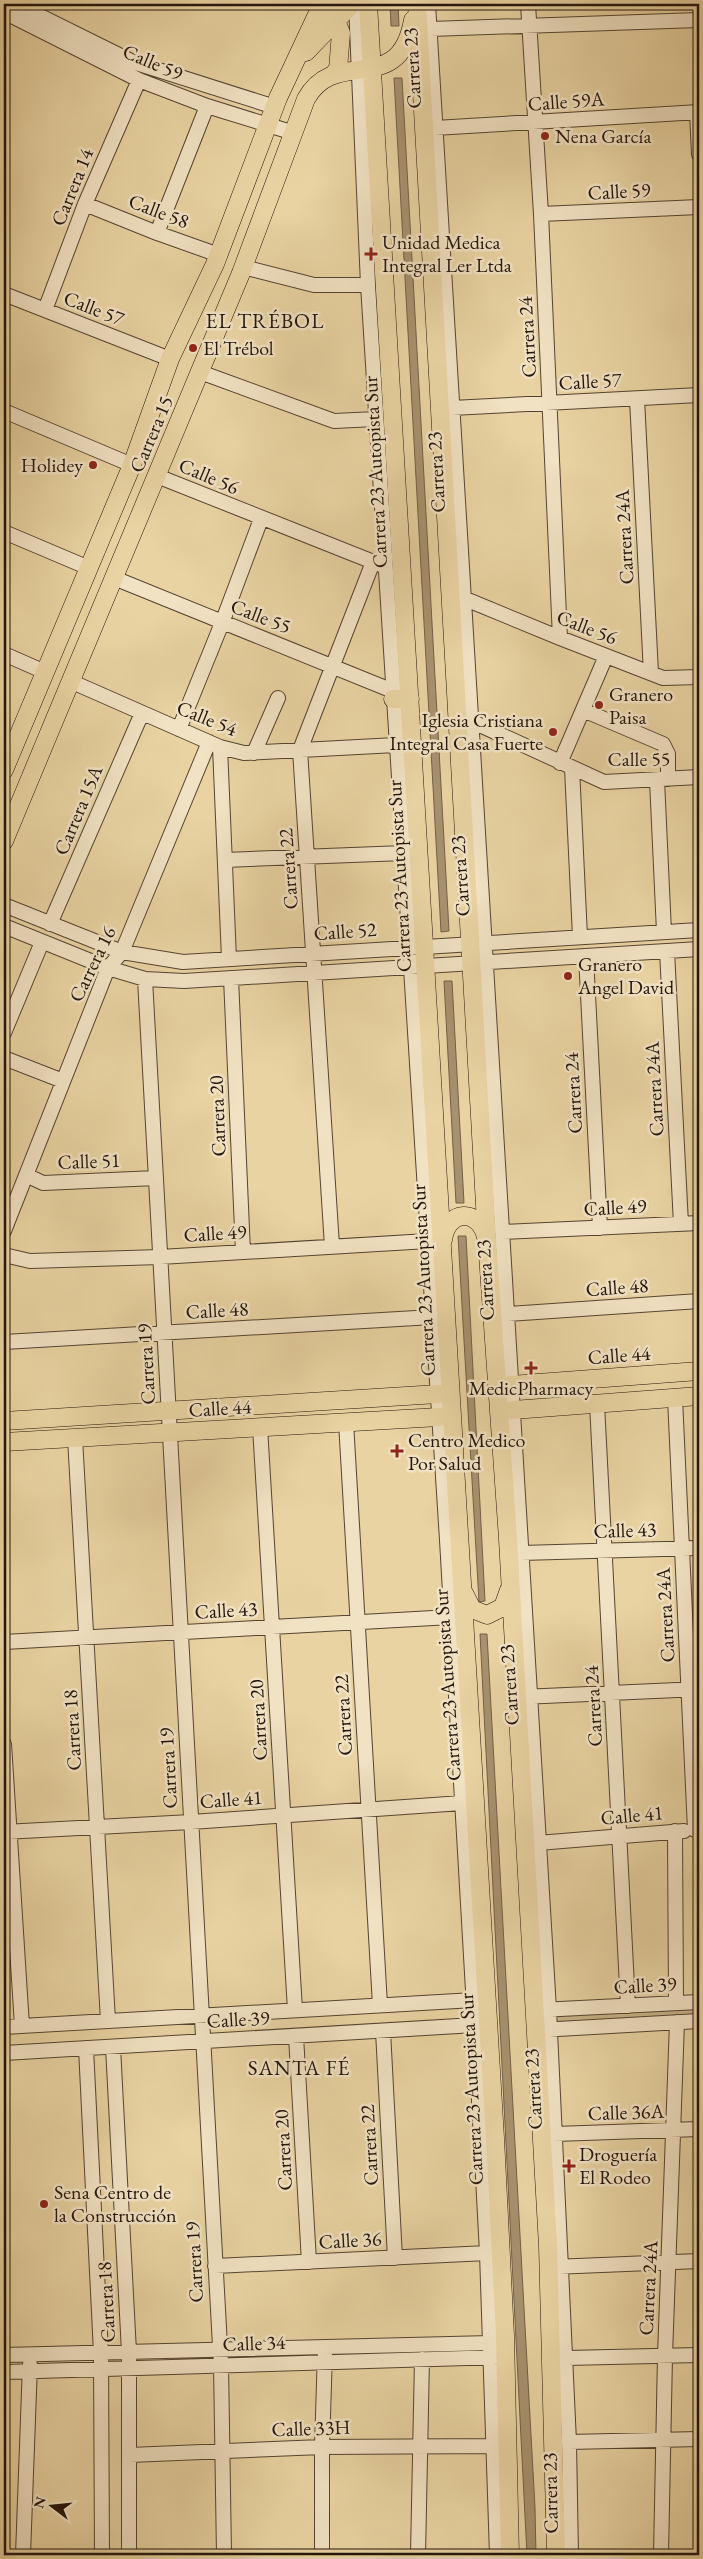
<svg xmlns="http://www.w3.org/2000/svg" width="703" height="2559" font-family="'EB Garamond',serif">
	<style>
		.green { fill: #c7b388; stroke: #75644a }
		.water { fill: #a6926f; stroke: #726047 }
		.lines { fill: none; stroke-linecap: round; stroke-linejoin: round }
		.minor-casing { stroke: #544431; stroke-width: 16 }
		.major-casing { stroke: #23150b; stroke-width: 19 }
		.minor { stroke: #f1e2c3; stroke-width: 14 }
		.major { stroke: #e9d3a2; stroke-width: 18 }
		.poi-dot { fill: #8f2418; stroke: #f1e2c3; stroke-width: 2 }
		.labels { text-anchor: middle; stroke-width: 5; stroke-linejoin: round; paint-order: stroke }
		.street-label { font-size: 20px; fill: #23150b; stroke: #f1e2c3 }
		.poi-label { font-size: 20px; fill: #23150b; stroke: #f1e2c3; text-anchor: start }
		.neighbourhood-label { font-size: 21px; letter-spacing: 1px; fill: #23150b; stroke: #f1e2c3 }
	</style>
	<rect width="100%" height="100%" fill="#e9d3a2"/>
	<filter id="stains"><feTurbulence type="fractalNoise" baseFrequency=".004" numOctaves="4"/><feColorMatrix values="0 0 0 0 .2 0 0 0 0 .09 0 0 0 0 .02 0 0 0 .5 -.17"/></filter>
	<radialGradient id="worn" r=".72"><stop offset=".6" stop-color="#630" stop-opacity="0"/><stop offset="1" stop-color="#630" stop-opacity=".3"/></radialGradient>
	<path class="green" d="M699 2002V2021L550 2029 549 2009Z"/>
	<path class="water" d="M390 4H398L399 26H391Z
		M394 78H402L449 931 441 932Z
		M444 981H452L464 1203H456Z
		M458 1236H466L485 1601 479 1602Z
		M480 1634H487L535 2508 536 2555H527Z"/>
	<g class="lines">
		<g class="minor-casing">
			<path id="minor" d="M16 4 133 62 275 107
				M356 4 368 285 447 1540 475 2025 487 2253 497 2555
				M428 4 549 2009 569 2442 571 2555
				M528 4 541 214 560 638
				M4 12 139 80 207 106 294 133
				M430 29 699 20
				M697 112 699 154
				M435 128 699 112
				M85 204 157 233 219 255
				M541 214 699 207
				M157 233 207 106
				M243 267 314 285H368
				M4 294 170 359
				M45 310 85 204 139 80
				M200 372 334 421 376 419
				M637 399 651 673
				M452 408 699 395
				M4 411 132 465
				M157 476 381 565
				M4 532 89 568
				M114 578 393 691
				M463 598 560 638 663 678 699 677
				M4 654 45 672
				M70 681 220 747 244 753 396 745
				M583 710 663 744 668 754V779
				M471 721 604 782 699 777
				M179 729 222 623 261 519
				M220 747 229 959
				M254 753 278 698
				M560 763 606 656
				M572 768 580 937
				M657 780 664 932
				M225 860 404 853
				M4 905 122 952 183 962 699 930
				M50 924 142 713
				M4 926 108 968 145 979 184 981 699 949
				M667 951 681 1224
				M586 956 600 1228
				M231 978 243 1252
				M145 979 221 2364 224 2555
				M4 1033 42 942
				M4 1058 63 1081
				M26 1175 43 1183 156 1178
				M4 1231 108 968 122 952 209 742
				M502 1232 699 1223
				M332 1246 300 750 373 562
				M4 1255 30 1261 160 1257 428 1241
				M507 1314 699 1301
				M4 1342 433 1317
				M675 1398 695 1830
				M597 1404 628 2006
				M346 1422 380 2005
				M260 1427 295 2010
				M75 1438 108 2021
				M521 1553 699 1548
				M4 1642 451 1617
				M522 1697 699 1689
				M4 1744 22 2026
				M675 1831 676 2003
				M4 1832 191 1822 462 1803
				M538 1843 684 1831
				M540 2010 699 2002
				M4 2027 474 2000
				M540 2030 699 2021
				M383 2031 395 2258
				M296 2036 309 2262
				M113 2047 129 2352V2555
				M86 2048 101 2353 102 2555
				M4 2053 475 2025
				M555 2134 699 2129
				M215 2266 487 2253
				M553 2267 699 2261
				M4 2355 491 2343
				M566 2358 699 2355
				M4 2372 500 2357
				M569 2442 699 2439
				M130 2455 322 2447 494 2446
				M23 2555 30 2364
				M322 2555V2447L325 2352
				M418 2555 422 2359
				M661 2555 665 2356 677 2022"/>
		</g>
		<g class="major-casing">
			<path id="major" d="M368 4 495 2138 505 2336 510 2555
				M417 4 487 1240 508 1539 548 2246 556 2555
				M328 14 336 21 341 33 338 69 333 75
				M306 52 352 4
				M393 699H410
				M4 770 132 465 170 359 215 264 278 98 322 4
				M4 841 241 273 306 99C336 45 399 99 413 20
				M443 1240C447 1209 479 1208 486 1237
				M511 1385 699 1371
				M513 1410 699 1396
				M4 1421 438 1394
				M4 1442 439 1417
				M464 1593 472 1609 487 1615 503 1607 509 1590"/>
		</g>
		<use href="#minor" class="minor"/>
		<use href="#major" class="major"/>
	</g>
	<g class="poi-dot">
		<circle cx="545" cy="136" r="5"/>
		<path d="M368.5 246.5h5v5h5v5h-5v5h-5v-5h-5v-5h5z"/>
		<circle cx="193" cy="348" r="5"/>
		<circle cx="93" cy="465" r="5"/>
		<circle cx="599" cy="705" r="5"/>
		<circle cx="553" cy="732" r="5"/>
		<circle cx="568" cy="976" r="5"/>
		<path d="M528.5 1360.5h5v5h5v5h-5v5h-5v-5h-5v-5h5z"/>
		<path d="M394.5 1443.5h5v5h5v5h-5v5h-5v-5h-5v-5h5z"/>
		<path d="M566.5 2158.5h5v5h5v5h-5v5h-5v-5h-5v-5h5z"/>
		<circle cx="44" cy="2204" r="5"/>
	</g>
	<g class="labels">
		<g class="street-label">
			<text transform="translate(153 62) rotate(23)" y="7">Calle 59</text>
			<text transform="translate(412 68) rotate(-93)" y="7">Carrera 23</text>
			<text transform="translate(566 101) rotate(-4)" y="7">Calle 59A</text>
			<text transform="translate(72 187) rotate(-68)" y="7">Carrera 14</text>
			<text transform="translate(619 191) rotate(-3)" y="7">Calle 59</text>
			<text transform="translate(159 211) rotate(21)" y="7">Calle 58</text>
			<text transform="translate(94 308) rotate(21)" y="7">Calle 57</text>
			<text transform="translate(527 337) rotate(-93)" y="7">Carrera 24</text>
			<text transform="translate(590 381) rotate(-3)" y="7">Calle 57</text>
			<text transform="translate(151 434) rotate(-67)" y="7">Carrera 15</text>
			<text transform="translate(375 472) rotate(-93)" y="7">Carrera 23 Autopista Sur</text>
			<text transform="translate(436 472) rotate(-93)" y="7">Carrera 23</text>
			<text transform="translate(209 476) rotate(23)" y="7">Calle 56</text>
			<text transform="translate(624 537) rotate(-93)" y="7">Carrera 24A</text>
			<text transform="translate(261 616) rotate(21)" y="7">Calle 55</text>
			<text transform="translate(587 627) rotate(21)" y="7">Calle 56</text>
			<text transform="translate(207 718) rotate(22)" y="7">Calle 54</text>
			<text x="639" y="766">Calle 55</text>
			<text transform="translate(78 810) rotate(-67)" y="7">Carrera 15A</text>
			<text transform="translate(288 869) rotate(-94)" y="7">Carrera 22</text>
			<text transform="translate(399 876) rotate(-93)" y="7">Carrera 23 Autopista Sur</text>
			<text transform="translate(460 876) rotate(-94)" y="7">Carrera 23</text>
			<text transform="translate(345 931) rotate(-4)" y="7">Calle 52</text>
			<text transform="translate(92 964) rotate(-64)" y="7">Carrera 16</text>
			<text transform="translate(654 1089) rotate(-93)" y="7">Carrera 24A</text>
			<text transform="translate(573 1093) rotate(-93)" y="7">Carrera 24</text>
			<text transform="translate(217 1116) rotate(-92)" y="7">Carrera 20</text>
			<text transform="translate(89 1161) rotate(-2)" y="7">Calle 51</text>
			<text transform="translate(615 1207) rotate(-3)" y="7">Calle 49</text>
			<text transform="translate(215 1233) rotate(-3)" y="7">Calle 49</text>
			<text transform="translate(423 1280) rotate(-93)" y="7">Carrera 23 Autopista Sur</text>
			<text transform="translate(485 1280) rotate(-93)" y="7">Carrera 23</text>
			<text transform="translate(617 1287) rotate(-4)" y="7">Calle 48</text>
			<text transform="translate(217 1310) rotate(-3)" y="7">Calle 48</text>
			<text transform="translate(619 1355) rotate(-4)" y="7">Calle 44</text>
			<text transform="translate(146 1364) rotate(-93)" y="7">Carrera 19</text>
			<text transform="translate(220 1408) rotate(-3)" y="7">Calle 44</text>
			<text transform="translate(625 1530) rotate(-2)" y="7">Calle 43</text>
			<text transform="translate(226 1610) rotate(-3)" y="7">Calle 43</text>
			<text transform="translate(665 1615) rotate(-93)" y="7">Carrera 24A</text>
			<text transform="translate(447 1685) rotate(-94)" y="7">Carrera 23 Autopista Sur</text>
			<text transform="translate(509 1685) rotate(-94)" y="7">Carrera 23</text>
			<text transform="translate(593 1706) rotate(-93)" y="7">Carrera 24</text>
			<text transform="translate(343 1715) rotate(-93)" y="7">Carrera 22</text>
			<text transform="translate(258 1720) rotate(-93)" y="7">Carrera 20</text>
			<text transform="translate(72 1730) rotate(-93)" y="7">Carrera 18</text>
			<text transform="translate(168 1768) rotate(-93)" y="7">Carrera 19</text>
			<text transform="translate(231 1799) rotate(-4)" y="7">Calle 41</text>
			<text transform="translate(632 1815) rotate(-5)" y="7">Calle 41</text>
			<text transform="translate(645 1985) rotate(-3)" y="7">Calle 39</text>
			<text transform="translate(238 2019) rotate(-3)" y="7">Calle 39</text>
			<text transform="translate(471 2089) rotate(-93)" y="7">Carrera 23 Autopista Sur</text>
			<text transform="translate(533 2089) rotate(-93)" y="7">Carrera 23</text>
			<text transform="translate(626 2112) rotate(-2)" y="7">Calle 36A</text>
			<text transform="translate(369 2145) rotate(-93)" y="7">Carrera 22</text>
			<text transform="translate(283 2150) rotate(-93)" y="7">Carrera 20</text>
			<text transform="translate(350 2240) rotate(-3)" y="7">Calle 36</text>
			<text transform="translate(194 2262) rotate(-93)" y="7">Carrera 19</text>
			<text transform="translate(648 2288) rotate(-87)" y="7">Carrera 24A</text>
			<text transform="translate(106 2302) rotate(-93)" y="7">Carrera 18</text>
			<text transform="translate(254 2343) rotate(-2)" y="7">Calle 34</text>
			<text transform="translate(311 2428) rotate(-2)" y="7">Calle 33H</text>
			<text transform="translate(550 2493) rotate(-91)" y="7">Carrera 23</text>
		</g>
		<g class="poi-label">
			<text x="555" y="143">Nena García</text>
			<text x="382" y="249">Unidad Medica<tspan x="382" dy="23">Integral Ler Ltda</tspan></text>
			<text x="203" y="355">El Trébol</text>
			<text x="83" y="472" text-anchor="end">Holidey</text>
			<text x="609" y="701">Granero<tspan x="609" dy="23">Paisa</tspan></text>
			<text x="543" y="727" text-anchor="end">Iglesia Cristiana<tspan x="543" dy="23">Integral Casa Fuerte</tspan></text>
			<text x="578" y="971">Granero<tspan x="578" dy="23">Angel David</tspan></text>
			<text x="531" y="1395" text-anchor="middle">MedicPharmacy</text>
			<text x="408" y="1447">Centro Medico<tspan x="408" dy="23">Por Salud</tspan></text>
			<text x="579" y="2161">Droguería<tspan x="579" dy="23">El Rodeo</tspan></text>
			<text x="54" y="2199">Sena Centro de<tspan x="54" dy="23">la Construcción</tspan></text>
		</g>
		<g class="neighbourhood-label">
			<text x="265" y="328">EL TRÉBOL</text>
			<text x="299" y="2075">SANTA FÉ</text>
		</g>
	</g>
	<rect width="703" height="2559" fill="none" stroke="#e9d3a2" stroke-width="20"/>
	<rect x="5" y="5" width="693" height="2549" fill="none" stroke="#23150b" stroke-width="2.5"/>
	<rect x="10" y="10" width="683" height="2539" fill="none" stroke="#23150b"/>
	<g transform="translate(52 2506) rotate(286)" stroke="#f1e2c3" stroke-width="4" paint-order="stroke">
	<path d="M0-4L9 19L0 12L-9 19Z" fill="#23150b"/>
	<text y="-8" font-size="14" font-weight="bold" text-anchor="middle" fill="#23150b">N</text>
	</g>
	<rect width="100%" height="100%" filter="url(#stains)"/>
	<rect width="100%" height="100%" fill="url(#worn)"/>
</svg>
